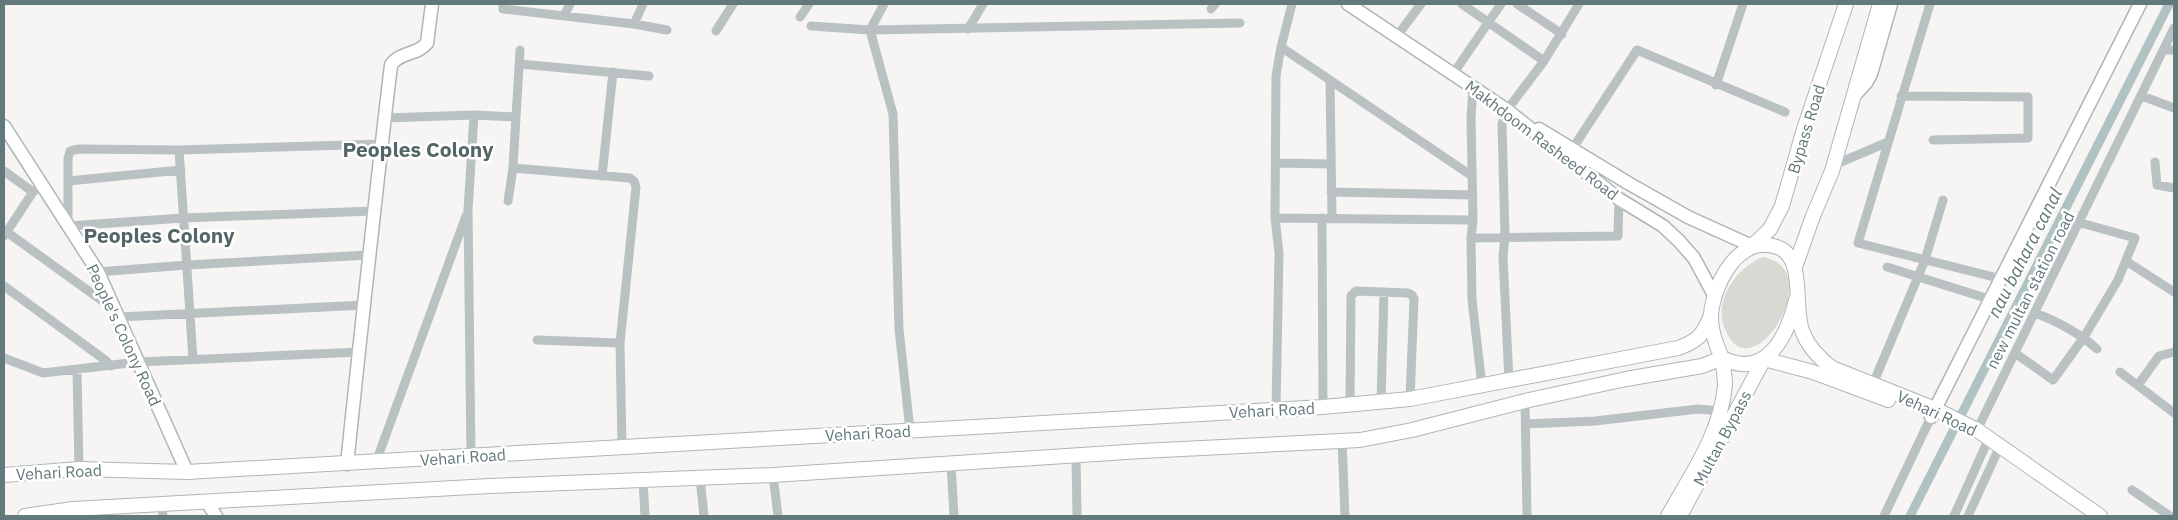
<svg xmlns="http://www.w3.org/2000/svg" width="2178" height="520" font-family="'IBM Plex Sans',sans-serif">
	<style>
		.grass { fill: #d7dad2 }
		.lines { fill: none; stroke-linecap: round; stroke-linejoin: round }
		.canal { stroke: #b1c2c2; stroke-width: 9 }
		.secondary-casing { stroke: #adb6b7; stroke-width: 15 }
		.primary-casing { stroke: #aeb6b7; stroke-width: 16 }
		.street { stroke: #bac1c2; stroke-width: 9 }
		.secondary { stroke: #fff; stroke-width: 12 }
		.primary { stroke: #fff; stroke-width: 14 }
		.labels { text-anchor: middle; stroke-width: 5; stroke-linejoin: round; paint-order: stroke }
		.street-label { font-size: 16px; fill: #63797b; stroke: #fff }
		.water-label { font-size: 18px; font-style: italic; fill: #5e7776; stroke: #fff }
		.district-label { font-size: 21px; font-weight: bold; fill: #546567; stroke: #fff }
	</style>
	<rect width="100%" height="100%" fill="#f6f5f3"/>
	<path class="grass" d="M1763 257C1822 268 1768 364 1737 346 1731 342 1727 334 1724 327 1714 299 1737 267 1763 257Z"/>
	<g class="lines">
		<path class="canal" d="M1910 516 2169 4"/>
		<g class="secondary-casing">
			<path id="secondary" d="M1348 4 1507 110 1619 199 1663 226 1679 241 1694 258 1715 297
				M1854 96 1866 83 1871 74 1891 4
				M4 126 98 272 187 472
				M1539 129 1628 183 1688 217 1752 246
				M1931 417 2140 4
				M347 464C361 331 375 198 391 65 399 52 418 55 427 43L432 4
				M207 502 216 516"/>
		</g>
		<g class="primary-casing">
			<path id="primary" d="M1752 246 1770 229 1782 206 1804 129 1846 4
				M1795 267 1813 216 1832 171 1880 4
				M1796 300C1787 337 1766 380 1722 358 1716 345 1710 329 1711 314 1714 283 1739 234 1777 247 1807 257 1792 308 1803 333 1809 348 1819 358 1832 368L1935 409 1977 430 2100 516
				M4 475 79 469 187 472 1323 407 1410 399 1678 348C1698 341 1703 335 1711 315
				M25 516 73 509 162 504 490 486 773 475 1142 451 1360 440 1412 430 1525 401 1626 379 1702 366 1722 358C1723 367 1725 376 1725 385 1721 433 1691 475 1668 516
				M1680 516 1764 359 1813 372 1888 400"/>
		</g>
		<path class="street" d="M503 4V9L634 24 667 30
			M884 4 870 30 893 114 899 329 910 430
			M1462 4 1544 61
			M1517 4 1562 34
			M1930 4 1858 243 2002 279
			M1211 9 1215 4
			M564 16 570 4
			M800 17 809 4
			M634 24 643 4
			M811 26 870 30 1240 23
			M968 29 983 4
			M716 31 733 4
			M1397 36 1421 4
			M1281 47 1472 176
			M2164 50H2174
			M520 64 649 76
			M1453 74 1501 4
			M1330 80 1332 218
			M1716 85 1743 4
			M1473 87 1471 118 1473 220 1471 238 1472 300 1482 386
			M1901 96 2028 97V138L1933 140
			M2142 96 2174 108
			M474 115 516 117
			M385 118 474 115 468 210 471 456
			M1573 148 1637 50 1785 112
			M179 150 193 359
			M2155 162 2157 185 2174 188
			M1276 163 1331 164
			M1834 165 1888 142
			M513 168 630 178 634 181 636 187 620 343 622 447
			M4 171 33 192 37 189
			M602 176 613 72
			M68 181 181 170
			M1331 192 1473 195
			M508 201 513 168 520 50
			M373 211 183 218 68 226V159L70 151 79 149 179 150 382 144
			M1275 218 1473 220
			M1322 218 1323 407
			M4 230 115 310
			M4 236 33 192
			M1471 238 1618 236 1619 199
			M2126 261 2174 292
			M1887 267 1992 300
			M98 272 187 265 369 255
			M4 286 105 360 111 366
			M2035 313C2059 322 2078 332 2097 349
			M119 317 365 305
			M537 340 620 343
			M2015 353 2053 380 2084 337 2118 280 2135 238 2081 223
			M4 358 43 373 138 362 359 352
			M77 371 79 469
			M2120 372 2174 413
			M1509 381 1503 256 1505 237 1502 124 1507 110 1544 61 1579 4
			M1873 384 1925 260 1943 200
			M2138 385 2159 356 2174 352
			M1381 401 1384 292
			M1525 401 1527 516
			M1350 403 1351 296 1356 291 1408 293 1412 295 1414 299 1410 399
			M1276 409 1279 253 1275 218 1276 76 1281 47 1292 4
			M1525 424 1595 421 1698 409 1721 411
			M1977 430 2174 28
			M1342 441 1345 516
			M1076 455 1077 516
			M376 462 466 216
			M951 463 954 516
			M773 475 778 516
			M700 478 704 516
			M643 479 645 516
			M2132 490 2170 516
			M162 504 163 516
			M1884 516 1931 417
			M1954 516 1989 438
			M1968 516 2000 446"/>
		<use href="#secondary" class="secondary"/>
		<use href="#primary" class="primary"/>
	</g>
	<g class="labels">
		<g class="street-label">
			<text transform="translate(1806 129) rotate(-73)" y="6">Bypass Road</text>
			<text transform="translate(1542 140) rotate(37)" y="6">Makhdoom Rasheed Road</text>
			<text transform="translate(2030 290) rotate(-63)" y="6">new multan station road</text>
			<text transform="translate(124 335) rotate(65)" y="6">People's Colony Road</text>
			<text transform="translate(1272 410) rotate(-3)" y="6">Vehari Road</text>
			<text transform="translate(1937 413) rotate(25)" y="6">Vehari Road</text>
			<text transform="translate(868 433) rotate(-3)" y="6">Vehari Road</text>
			<text transform="translate(1722 438) rotate(-62)" y="6">Multan Bypass</text>
			<text transform="translate(463 457) rotate(-4)" y="6">Vehari Road</text>
			<text transform="translate(59 472) rotate(-3)" y="6">Vehari Road</text>
		</g>
		<g class="water-label">
			<text transform="translate(2025 253) rotate(-63)" y="6">nau bahara canal</text>
		</g>
		<g class="district-label">
			<text x="418" y="157">Peoples Colony</text>
			<text x="159" y="243">Peoples Colony</text>
		</g>
	</g>
	<rect width="2178" height="520" fill="none" stroke="#63797b" stroke-width="10"/>
</svg>
